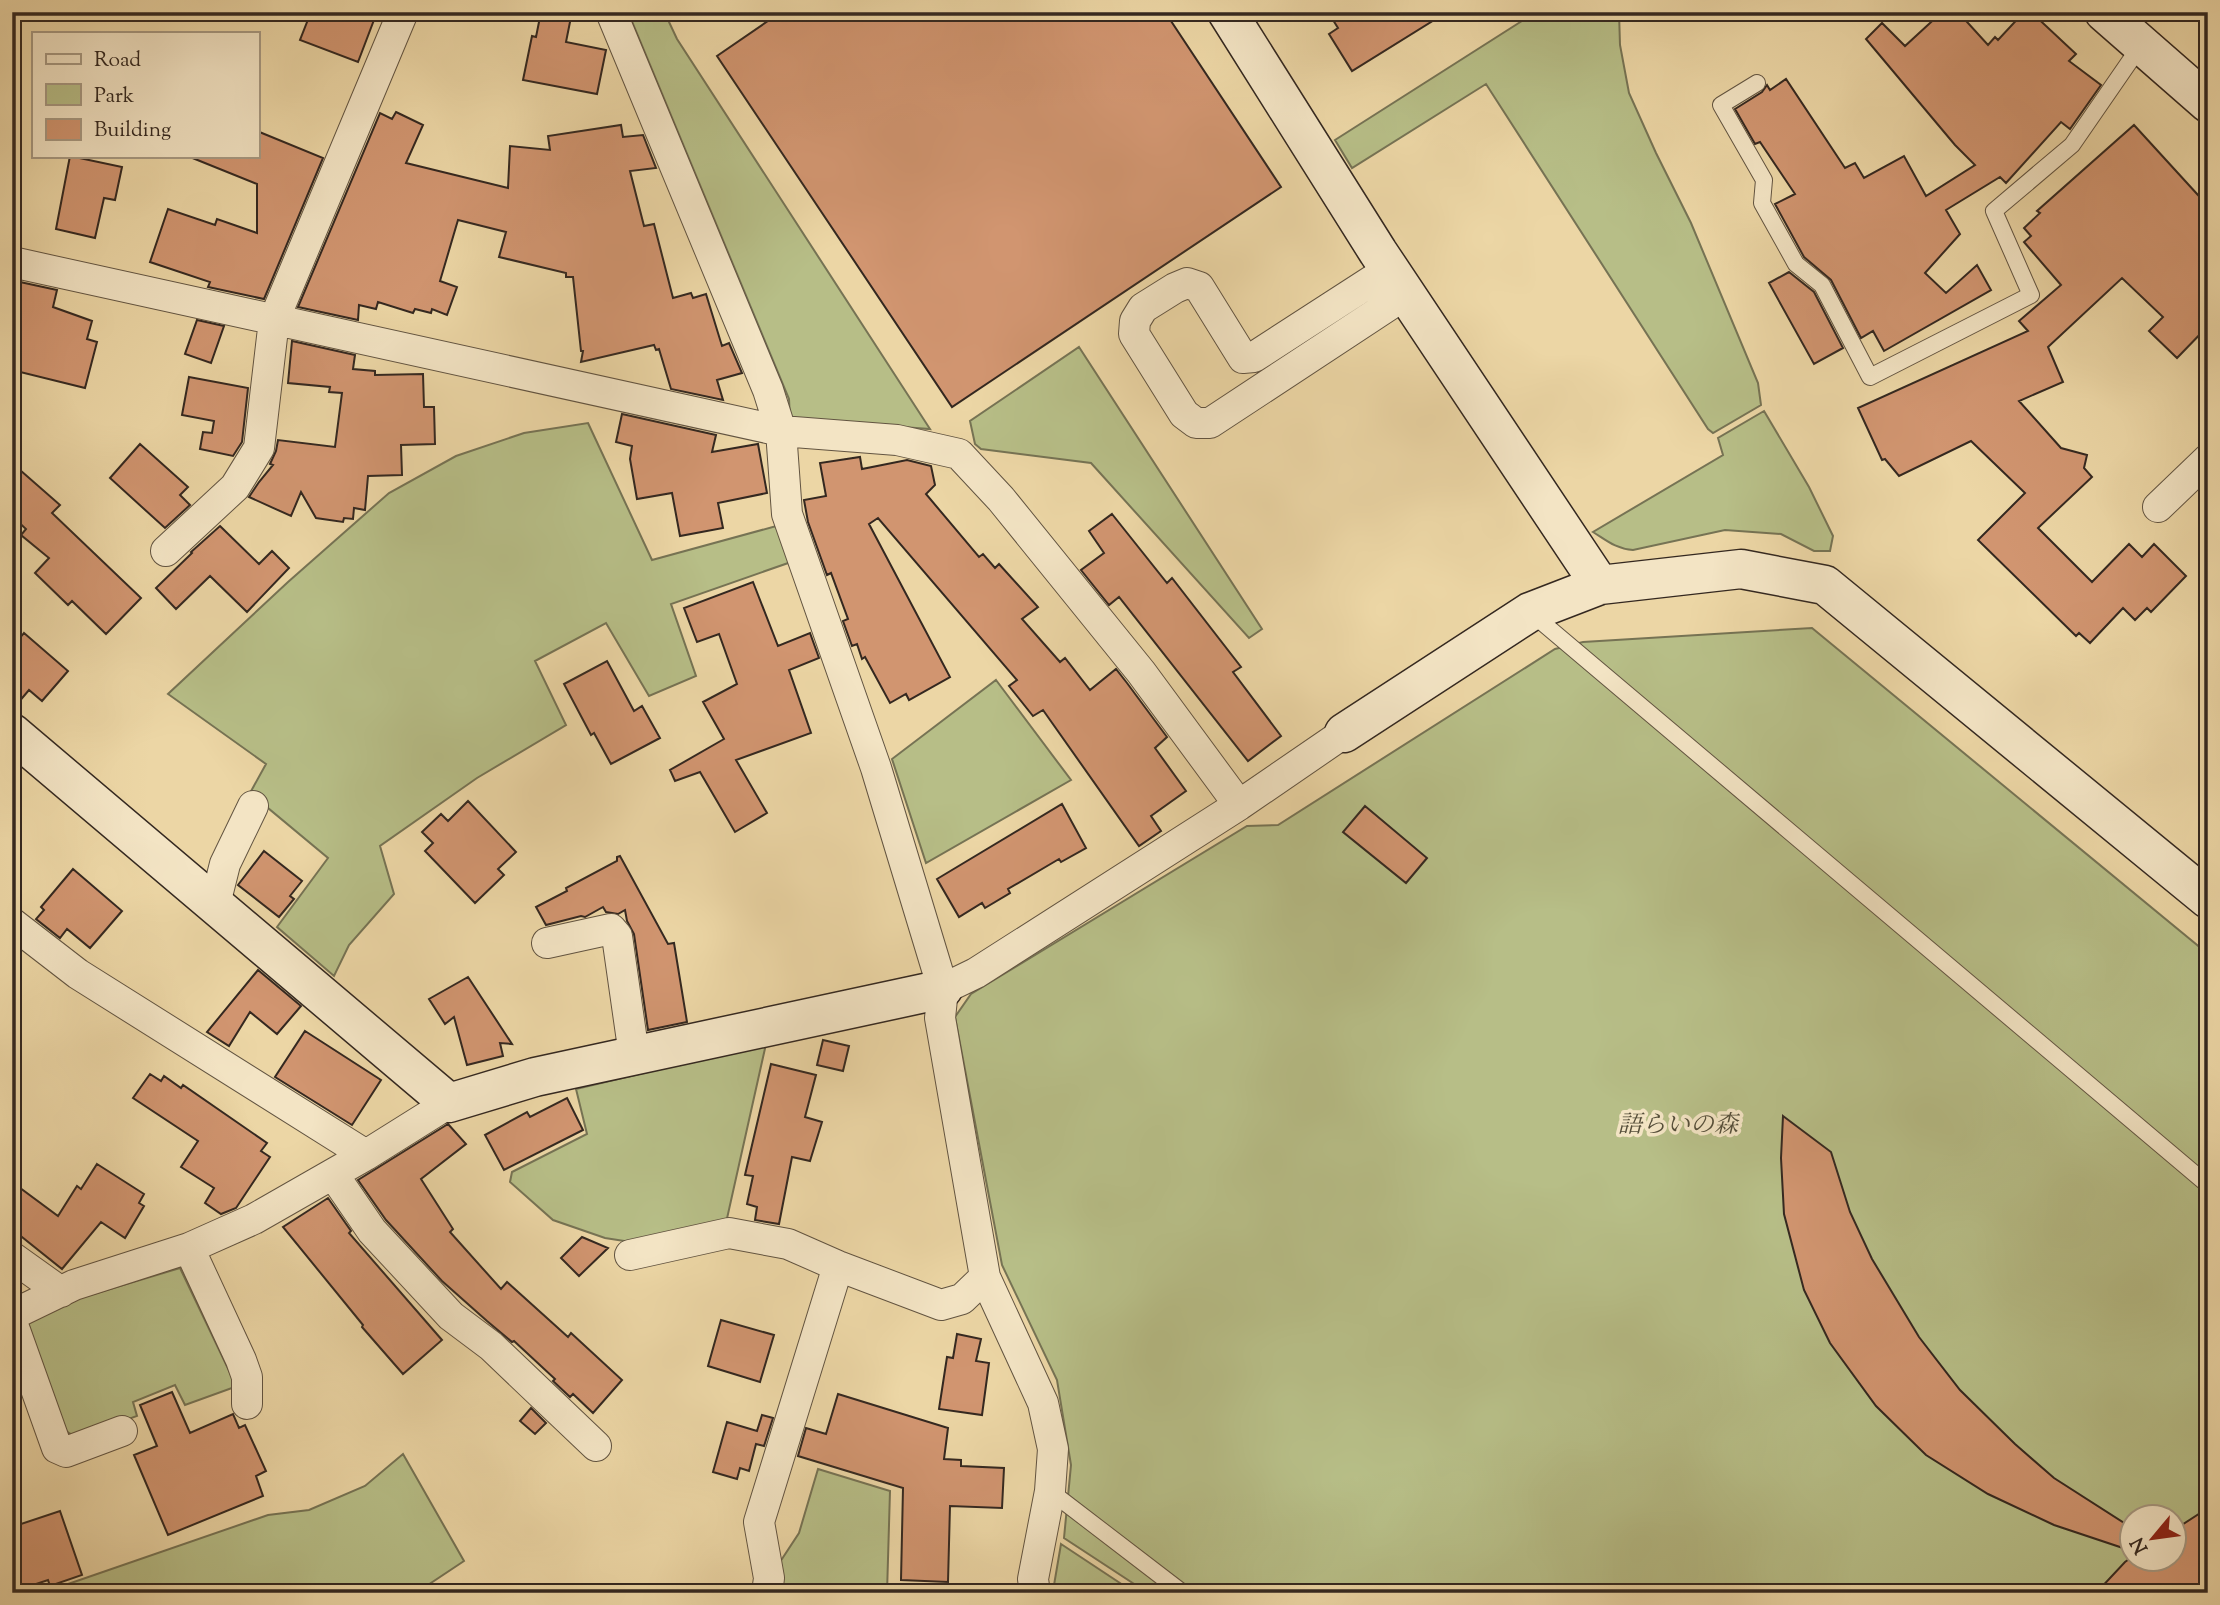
<svg xmlns="http://www.w3.org/2000/svg" width="2220" height="1605" font-family="'Sorts Mill Goudy','Noto Serif JP',serif">
	<style>
		.green { fill: #b7be87; stroke: #767354; stroke-width: 2; fill-rule: evenodd }
		.building { fill: #d19570; stroke: #342820; stroke-width: 2 }
		.lines { fill: none; stroke-linecap: round; stroke-linejoin: round }
		.lane-casing { stroke: #625441; stroke-width: 18 }
		.street-casing { stroke: #625441; stroke-width: 32 }
		.secondary-casing { stroke: #342820; stroke-width: 41 }
		.lane { stroke: #f3e4c4; stroke-width: 16 }
		.street { stroke: #f3e4c4; stroke-width: 30 }
		.secondary { stroke: #f3e4c4; stroke-width: 38 }
		.labels { text-anchor: middle; stroke-width: 7; stroke-linejoin: round; paint-order: stroke }
		.park-label { font-size: 24px; font-style: italic; fill: #554e3a; stroke: #f3e4c4 }
	</style>
	<rect width="100%" height="100%" fill="#ecd6a5"/>
	<filter id="stains"><feTurbulence type="fractalNoise" baseFrequency=".00286" numOctaves="4"/><feColorMatrix values="0 0 0 0 .2 0 0 0 0 .09 0 0 0 0 .02 0 0 0 .5 -.17"/></filter>
	<radialGradient id="worn" r=".72"><stop offset=".6" stop-color="#630" stop-opacity="0"/><stop offset="1" stop-color="#630" stop-opacity=".3"/></radialGradient>
	<path class="green" d="M628 12H669V22L677 39 930 429 790 419 789 399Z
		M1536 12H1619L1620 45 1629 93 1656 153 1691 223 1758 383 1761 405 1713 433 1708 429 1486 84 1352 168 1335 140Z
		M1079 347 1262 629 1249 638 1091 463 981 449 975 444 970 421Z
		M1764 411 1809 487 1833 536 1830 551H1814L1781 534 1725 530 1633 550C1616 549 1606 540 1593 532L1723 455 1718 438Z
		M588 423 652 560 780 525 791 562 671 604 696 676 649 696 606 623 535 661 566 725 477 778 380 846 394 894 349 945 334 976 277 927 328 858 250 793 266 764 168 694 288 582 389 493 456 456 524 433Z
		M1812 628 2208 954V1593H1148L1064 1538 1071 1465 1057 1380 1002 1265 955 1017 971 994 1247 826 1278 825 1555 649 1583 642ZM2132 1518H2174V1560H2132Z
		M996 680 1071 780 926 863 892 759Z
		M766 1044 726 1223 637 1243 605 1238 553 1220 510 1182 512 1172 587 1134 576 1089Z
		M180 1268 233 1379 232 1388 185 1405 175 1385 133 1402 137 1416 77 1438 63 1429 27 1320 60 1304Z
		M403 1454 464 1561 422 1589 423 1593H42L268 1515 309 1510 365 1486Z
		M818 1469 890 1491 887 1593H778V1565L799 1533Z
		M1061 1544 1135 1593H1055L1054 1585Z"/>
	<path class="building" d="M311 12H377L358 62 300 40Z
		M541 12H572L566 42 606 50 597 94 523 80 532 36 536 37Z
		M781 12H1165L1281 187 952 407 717 56Z
		M1328 12H1447L1352 71 1329 34 1338 28Z
		M1942 12H1958L1988 45 1995 37 1998 40 2024 12H2031L2076 54 2069 61 2101 85 2070 129 2061 122 2006 183 2000 177 1946 210 1960 234 1925 273 1946 293 1977 265 1991 290 1884 351 1873 331 1861 338 1831 280 1804 257 1775 204 1795 194 1760 142 1755 144 1735 109 1762 92 1767 85 1770 90 1786 79 1845 168 1855 163 1864 178 1904 156 1926 196 1975 165 1955 145 1866 39 1882 23 1905 46Z
		M396 112 423 125 406 163 508 188 510 146 550 150 548 136 621 125 623 137 643 135 656 168 630 171 644 226 654 224 673 298 691 293 693 298 706 294 722 346 729 343 742 373 717 380 723 400 671 389 659 349 656 350 654 345 581 362 583 351H581L573 277H566V273L499 257 506 232 458 220 440 281 457 287 447 315 432 309 431 313 415 309 413 313 378 302 376 309 359 305 358 320 298 307 380 113 392 119Z
		M2134 125 2208 206V326L2177 358 2149 331 2163 317 2122 278 2048 347 2063 382 2019 401 2061 448 2087 455 2084 468 2092 477 2038 528 2092 582 2129 544 2142 557 2154 544 2186 576 2151 612 2147 608 2135 620 2123 608 2090 643 2079 633 2076 636 1978 540 2025 493 1971 441 1899 476 1885 459 1882 460 1858 408 2028 331 2019 321 2061 285 2024 242 2031 236 2024 228 2040 213 2037 211Z
		M257 131 323 158 264 299 208 287 210 282 150 262 168 209 215 225 217 219 257 233V184L190 157V156H257Z
		M70 156 122 167 115 200 104 198 95 238 56 229Z
		M1789 272 1814 292 1843 348 1814 364 1769 283Z
		M20 282 57 290 53 307 92 321 87 339 97 342 85 388 12 370V296L17 297Z
		M197 320 224 326 211 363 185 354Z
		M292 341 355 355 353 369 375 371V375L423 374 424 407H434L435 444 401 445 402 475 368 476 365 510 354 508 353 519 344 518 343 522 316 518 301 492 291 516 249 497 259 482 273 465 270 464 276 451 278 440 335 447 342 393 329 392 330 387 288 383Z
		M189 377 248 388 242 442 233 456 200 449 203 432 212 433 214 421 182 415Z
		M622 414 716 435 712 452 758 444 767 493 718 503 723 528 680 536 672 493 637 499 630 459 632 446 616 442Z
		M140 444 188 487 180 495 190 505 165 528 110 478Z
		M860 457 862 469 907 460 931 466 935 485 926 494 979 557 983 554 995 568 999 564 1038 607 1022 619 1060 662 1065 658 1090 690 1116 669 1127 683 1167 737 1155 748 1186 791 1151 816 1161 831 1139 846 1043 710 1033 716 1009 686 1017 680 878 518 869 524 950 677 909 700 906 694 890 703 865 657 862 659 857 644 852 646 843 621 848 619 831 573 827 575 808 522 804 500 826 496 820 463Z
		M12 463 60 505 52 513 141 598 106 634 72 601 68 605 35 573 49 558 21 535 26 529 12 516Z
		M1112 514 1167 583 1172 578 1241 667 1233 672 1281 736 1248 761 1119 597 1109 605 1081 570 1104 553 1089 531Z
		M220 526 259 564 272 551 289 568 247 612 210 576 176 609 156 588 192 553 191 552Z
		M753 582 778 646 810 633 819 658 789 670 811 733 736 760 767 813 735 832 700 772 675 781 670 770 724 739 703 702 737 684 719 634 697 642 684 608Z
		M24 633 68 671 42 701 29 690 12 710V648Z
		M607 661 634 711 642 706 660 738 611 764 594 733 591 735 564 684Z
		M468 801 516 852 498 869 504 875 475 903 425 851 433 843 422 832 441 814 448 821Z
		M1062 804 1086 848 1061 862 1059 859 1008 889 1010 893 985 908 982 903 959 917 937 879Z
		M1365 806 1427 858 1406 883 1343 832Z
		M264 851 302 881 290 896 294 899 279 917 238 885Z
		M620 856 668 944 674 943 687 1022 648 1030 634 934 627 921 625 910 618 914 606 912 603 907 585 917 581 916 546 925 536 907 567 891 566 888 617 861V857Z
		M73 869 122 911 90 948 67 929 60 938 36 919 44 910 41 907Z
		M258 970 301 1006 277 1034 250 1012 229 1046 207 1032Z
		M468 977 512 1044 500 1043 503 1056 467 1065 454 1017 445 1024 429 999Z
		M305 1031 381 1080 352 1125 275 1077Z
		M823 1040 849 1046 843 1071 817 1065Z
		M771 1064 816 1075 805 1117 822 1122 810 1161 792 1157 779 1224 755 1220 757 1207 747 1204 753 1176 745 1175Z
		M150 1074 161 1081 164 1076 181 1088 183 1085 267 1143 261 1151 270 1157 236 1208 221 1214 205 1203 214 1188 181 1167 198 1141 133 1098Z
		M567 1098 583 1130 504 1170 485 1135 527 1112 530 1117Z
		M1783 1116 1831 1152 1850 1212 1872 1259 1919 1337 1960 1390 2015 1444 2054 1478 2132 1528V1551L2054 1525 1988 1494 1926 1455 1876 1406 1830 1343 1804 1290 1784 1214 1781 1158Z
		M448 1124 466 1144 421 1179 453 1229 450 1232 501 1289 507 1282 568 1337 571 1333 622 1380 593 1413 573 1394 570 1397 553 1381 555 1379 514 1341 512 1342 487 1321 442 1281 386 1220 358 1180Z
		M97 1164 144 1194 139 1203 144 1206 125 1238 101 1222 62 1269 12 1229V1182L58 1216 77 1186 81 1189Z
		M328 1198 351 1231 349 1233 442 1340 403 1374 362 1327 363 1325 283 1227Z
		M582 1237 608 1248 579 1276 561 1258Z
		M721 1320 774 1335 760 1382 708 1366Z
		M957 1334 981 1339 976 1361 989 1363 982 1415 939 1409 947 1357 953 1358Z
		M172 1392 190 1433 233 1414 239 1428 245 1425 266 1471 256 1476 263 1496 168 1535 134 1455 157 1446 140 1405Z
		M838 1394 948 1428 944 1459 961 1460V1466L1004 1468 1002 1508 950 1506 948 1582 901 1580 903 1488 798 1456 806 1428 826 1434Z
		M531 1408 546 1423 535 1434 520 1421Z
		M762 1415 773 1418 764 1446 756 1444 749 1471 740 1468 737 1479 713 1472 727 1422 757 1431Z
		M2208 1508V1593H2096L2125 1562 2132 1557V1559H2174V1530Z
		M60 1511 82 1575 50 1586 48 1580 12 1592V1527Z"/>
	<g class="lines">
		<g class="lane-casing">
			<path id="lane" d="M1757 83 1721 105 1764 180 1762 203 1796 264 1822 285 1870 377 2031 295 1994 211 2072 145 2141 45
				M1531 613 2208 1185
				M1050 1491 1183 1593"/>
		</g>
		<g class="street-casing">
			<path id="street" d="M611 12 768 390 781 431 787 514 876 768 943 989 940 1018 985 1277 1043 1403 1053 1449 1050 1491 1033 1579 1035 1593
				M12 262 781 431 897 440 959 454 1001 499 1141 672 1239 805
				M1390 269 1254 357 1243 358 1199 287 1187 283 1175 288 1143 308 1135 321 1134 334 1184 414 1196 423H1210L1406 294
				M2158 507 2208 459
				M166 551 235 487 259 448 274 320 403 12
				M215 904 225 864 253 806
				M12 923 78 974 366 1155
				M547 943 611 929 617 936 634 1055
				M943 989 976 973 1239 805 1344 733
				M333 1174 372 1231 451 1316 491 1346 596 1446
				M189 1248 241 1360 247 1377V1404
				M630 1255 729 1233 788 1244 838 1266 941 1305 962 1299 985 1277
				M12 1257 61 1292
				M12 1315 74 1285 189 1248 254 1219 366 1155 449 1103
				M12 1322 57 1448 66 1452 122 1431
				M767 1593 769 1578 759 1522 838 1266"/>
		</g>
		<g class="secondary-casing">
			<path id="secondary" d="M1227 12 1378 252 1600 585
				M2104 12 2208 103
				M12 733 449 1103 535 1077 943 989
				M1344 733 1530 612 1600 585 1741 569 1825 585 2208 899"/>
		</g>
		<use href="#lane" class="lane"/>
		<use href="#street" class="street"/>
		<use href="#secondary" class="secondary"/>
	</g>
	<g class="labels">
		<g class="park-label">
			<text x="1678" y="1132">語らいの森</text>
		</g>
	</g>
	<rect width="2220" height="1605" fill="none" stroke="#ecd6a5" stroke-width="42"/>
	<rect x="14" y="14" width="2192" height="1577" fill="none" stroke="#342820" stroke-width="3.5"/>
	<rect x="21" y="21" width="2178" height="1563" fill="none" stroke="#342820" stroke-width="2"/>
	<rect x="32" y="32" width="228" height="126" fill="#f3e4c4" stroke="#a79982" stroke-width="2"/>
	<rect x="46" y="54" width="35" height="10" fill="#f3e4c4" stroke="#a79982" stroke-width="2"/>
	<text x="94" y="66" font-size="21" fill="#342820">Road</text>
	<rect x="46" y="84" width="35" height="21" fill="#b7be87" stroke="#a79982" stroke-width="2"/>
	<text x="94" y="102" font-size="21" fill="#342820">Park</text>
	<rect x="46" y="119" width="35" height="21" fill="#d19570" stroke="#a79982" stroke-width="2"/>
	<text x="94" y="136" font-size="21" fill="#342820">Building</text>
	<g transform="translate(2153 1538) rotate(241)"><circle r="33" fill="#f3e4c4" stroke="#a79982" stroke-width="2"/>
	<path d="M0-5L12 26L0 18L-12 26Z" fill="#8f2418"/>
	<text y="-10" font-size="19" font-weight="bold" text-anchor="middle" fill="#342820">N</text>
	</g>
	<rect width="100%" height="100%" filter="url(#stains)"/>
	<rect width="100%" height="100%" fill="url(#worn)"/>
</svg>
